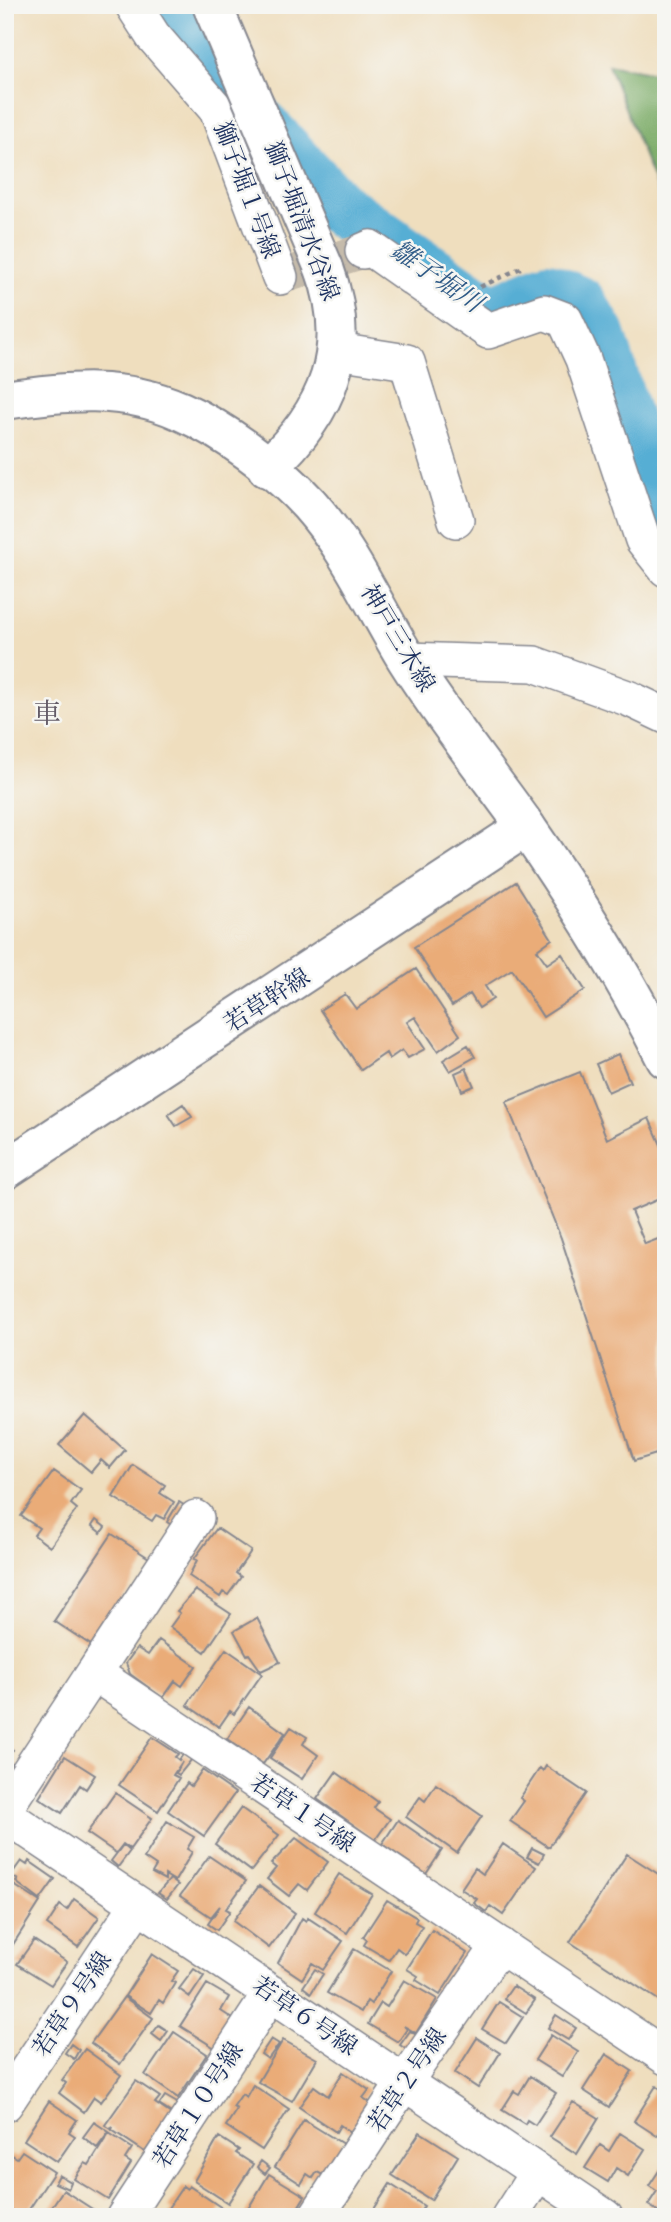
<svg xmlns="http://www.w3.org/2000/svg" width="671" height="2222" font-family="Cardo,'Noto Serif JP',serif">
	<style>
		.forest { fill: #79aa65; stroke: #4a6c62; stroke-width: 2 }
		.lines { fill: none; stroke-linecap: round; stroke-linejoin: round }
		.river { stroke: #57aed4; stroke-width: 56 }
		.building { fill: #eaac78 }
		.minor-tunnel { stroke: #c5bbab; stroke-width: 35; stroke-dasharray: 35 18; stroke-linecap: butt }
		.minor-casing { stroke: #85868e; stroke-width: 38 }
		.tertiary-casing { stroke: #85868e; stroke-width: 42 }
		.primary-casing { stroke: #85868e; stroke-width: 42 }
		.path { stroke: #85868e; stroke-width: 4.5; stroke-dasharray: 5 5; stroke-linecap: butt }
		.minor { stroke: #fff; stroke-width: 35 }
		.tertiary { stroke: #fff; stroke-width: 38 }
		.primary { stroke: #fff; stroke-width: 38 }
		.tertiary-bridge-casing { stroke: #85868e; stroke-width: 42; stroke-linecap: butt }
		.tertiary-bridge { stroke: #fff; stroke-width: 38 }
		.labels { text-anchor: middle; stroke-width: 5; stroke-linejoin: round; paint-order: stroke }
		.street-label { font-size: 24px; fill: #1b2f5e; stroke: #f6f6f2 }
		.water-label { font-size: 26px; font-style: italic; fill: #305b87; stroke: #f6f6f2 }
		.quarter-label { font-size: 28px; fill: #635b67; stroke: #f6f6f2 }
	</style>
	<rect width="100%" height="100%" fill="#f6f6f2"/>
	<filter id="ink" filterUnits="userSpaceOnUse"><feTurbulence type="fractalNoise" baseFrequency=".0143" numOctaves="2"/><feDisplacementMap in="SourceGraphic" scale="14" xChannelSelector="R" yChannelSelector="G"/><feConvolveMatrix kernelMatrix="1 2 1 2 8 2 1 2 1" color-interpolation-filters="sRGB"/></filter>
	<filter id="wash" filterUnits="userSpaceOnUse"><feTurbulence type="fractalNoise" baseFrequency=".00686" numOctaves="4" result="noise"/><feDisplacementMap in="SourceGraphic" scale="28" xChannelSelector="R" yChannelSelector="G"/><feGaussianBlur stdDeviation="1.57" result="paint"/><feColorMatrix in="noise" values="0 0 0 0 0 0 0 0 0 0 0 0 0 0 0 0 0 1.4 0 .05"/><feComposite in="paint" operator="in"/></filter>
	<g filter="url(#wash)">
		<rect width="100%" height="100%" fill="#efdebe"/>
		<path class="forest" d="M608 64 666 75V212Z"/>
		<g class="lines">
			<path class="river" d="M161 5 233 96 337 207 491 314 548 290 579 304 598 335 632 444 666 514"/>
		</g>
		<g id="blocks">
			<path class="building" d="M516 882 552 939 537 950 547 964 562 954 585 990 543 1017 512 969 485 986 493 999 479 1008 470 994 452 1006 414 947Z
				M416 969 460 1035 438 1051 415 1017 407 1022 425 1049 408 1058 402 1050 389 1059 386 1053 361 1070 320 1010 345 994 356 1009Z
				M468 1045 475 1057 450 1071 443 1060Z
				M618 1054 630 1082 608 1092 596 1064Z
				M466 1068 474 1086 462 1091 455 1073Z
				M580 1072 607 1139 649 1118 666 1156V1196L631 1211 645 1244 666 1236V1451L634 1461 561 1238 506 1102Z
				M183 1104 192 1117 176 1126 168 1114Z
				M85 1415 125 1450 110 1468 101 1460 91 1472 59 1445Z
				M133 1465 165 1485 160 1493 174 1502 164 1519 156 1515 152 1521 113 1497Z
				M54 1471 81 1490 71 1504 77 1509 50 1547 34 1535 39 1528 21 1516Z
				M179 1502 187 1507 174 1527 167 1522Z
				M96 1520 105 1527 101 1533 92 1526Z
				M217 1528 251 1551 236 1573 241 1577 228 1595 223 1592 220 1597 189 1576 197 1560 194 1559Z
				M112 1534 149 1558 91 1645 54 1621Z
				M195 1590 231 1614 205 1652 170 1627 180 1613 177 1611Z
				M257 1618 280 1662 261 1671 249 1654 247 1655 234 1631Z
				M159 1640 196 1666 182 1686 175 1681 163 1698 130 1674 126 1663 137 1648 148 1655Z
				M226 1649 262 1674 234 1714 230 1711 219 1727 187 1705Z
				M249 1707 285 1733 263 1764 227 1739Z
				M291 1727 307 1737 303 1744 318 1755 302 1779 270 1758Z
				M152 1737 178 1754 175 1757 179 1760 184 1753 192 1759 179 1775 176 1773 182 1762 173 1775 179 1778 158 1811 119 1785Z
				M5 1744 13 1750 5 1760Z
				M65 1756 95 1775 86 1789 80 1785 62 1813 39 1798Z
				M9 1761 16 1766 5 1781V1766Z
				M546 1766 586 1793 549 1847 510 1821 524 1801 520 1798 540 1768 543 1771Z
				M202 1770 235 1793 204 1836 168 1811 187 1783 191 1786Z
				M336 1772 378 1802 374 1808 390 1819 375 1840 317 1799Z
				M436 1784 482 1816 457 1853 406 1817 420 1797 425 1801Z
				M115 1793 152 1818 130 1849 123 1844 116 1853 87 1833Z
				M241 1808 279 1835 251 1871 215 1844Z
				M398 1820 442 1850 426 1874 382 1844Z
				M167 1821 194 1837 187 1849 192 1852 175 1881 165 1875V1880L152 1873 156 1866 144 1858Z
				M296 1838 328 1862 307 1890 299 1884 289 1896 267 1879 276 1868 271 1864Z
				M503 1844 536 1867 503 1915 490 1906 486 1912 474 1903 477 1899 461 1889 475 1868 483 1874Z
				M123 1845 130 1851 118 1867 111 1861Z
				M532 1848 544 1854 539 1863 527 1857Z
				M627 1854 666 1879V2005L570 1942Z
				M209 1856 246 1881 226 1909 230 1911 217 1930 208 1924 220 1906 211 1917 180 1896Z
				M21 1861 27 1865 29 1861 55 1879 40 1900 16 1882 18 1880 11 1875Z
				M339 1874 372 1894 347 1933 315 1912Z
				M170 1879 178 1885 167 1899 158 1893Z
				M11 1883 40 1902 5 1957V1891Z
				M259 1886 295 1913 269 1948 233 1921Z
				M74 1899 99 1917 78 1947 47 1925 60 1905 67 1910Z
				M387 1900 417 1918 415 1922 422 1926 405 1954 397 1948 389 1960 364 1945 367 1940 363 1937Z
				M302 1918 306 1921 308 1918 343 1941 323 1970 312 1963 302 1979 278 1963Z
				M432 1930 467 1953 440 1995 416 1980 418 1976 407 1969Z
				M34 1940 67 1962 51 1985 17 1964Z
				M354 1949 391 1971 371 2004 367 2001 361 2012 327 1993Z
				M152 1954 178 1971 171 1981 175 1983 163 2003 159 2000 151 2013 125 1996Z
				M194 1969 204 1976 190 1997 179 1989Z
				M315 1969 323 1974 311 1993 303 1987Z
				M404 1980 437 1999 416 2033 404 2026 407 2029 398 2042 368 2024 381 2003 387 2007Z
				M207 1984 229 1997 221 2011 233 2019 215 2048 180 2026Z
				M513 1986 535 2000 526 2013 504 1999Z
				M124 1997 153 2018 120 2064 91 2043Z
				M499 2002 523 2017 506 2043 482 2029Z
				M556 2015 576 2028 568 2040 548 2028Z
				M159 2025 168 2031 161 2041 152 2034Z
				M410 2031 418 2036 407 2050 400 2045Z
				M174 2032 207 2054 178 2098 145 2075Z
				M551 2035 578 2052 562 2077 535 2060Z
				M477 2038 500 2053 478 2088 455 2073Z
				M271 2039 279 2044 268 2059 261 2054Z
				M283 2040 317 2059 292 2101 258 2082Z
				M71 2044 79 2050 74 2059 65 2053Z
				M85 2049 121 2075 101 2102 94 2097 84 2112 59 2093 66 2083 62 2080Z
				M606 2054 632 2071 609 2107 583 2090Z
				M343 2072 369 2090 363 2098 371 2103 350 2132 340 2125 336 2132 299 2107 314 2086 328 2096Z
				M530 2076 556 2093 535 2125 527 2120 525 2124 502 2110 514 2091 519 2094Z
				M136 2081 160 2097 155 2103 171 2114 145 2152 112 2130 113 2127 111 2129 105 2125Z
				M253 2085 289 2109 262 2150 226 2126 237 2109 233 2107 242 2094 246 2097Z
				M656 2086 666 2092V2123L657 2136 634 2121Z
				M165 2096 179 2104 173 2114 159 2105Z
				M49 2101 77 2120 69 2132 75 2136 57 2162 24 2140Z
				M573 2102 599 2118 577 2154 550 2137Z
				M304 2120 343 2144 323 2175 317 2172 313 2178 307 2174 301 2184 275 2167Z
				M94 2122 109 2132 97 2148 83 2137Z
				M420 2132 458 2156 431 2200 392 2175Z
				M109 2133 132 2148 125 2159 131 2163 108 2200 74 2179 85 2163 89 2165Z
				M620 2133 645 2149 628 2176 616 2168 608 2182 585 2168 600 2145 609 2151Z
				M219 2137 239 2150 236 2153 253 2164 228 2203 194 2181Z
				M22 2151 54 2172 24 2217 5 2206V2166L12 2155 17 2158Z
				M666 2160V2216L648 2205 657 2191 649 2186Z
				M261 2161 270 2168 265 2174 257 2167Z
				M269 2174 305 2196 292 2217H243Z
				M59 2175 71 2182 68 2189 55 2183Z
				M390 2184 424 2206 417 2217H369Z
				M183 2186 187 2189 189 2186 222 2208 216 2217H168L172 2210 168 2208Z
				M63 2190 100 2214 98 2217H45Z"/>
		</g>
	</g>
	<g filter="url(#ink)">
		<use href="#blocks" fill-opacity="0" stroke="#85868e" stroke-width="2"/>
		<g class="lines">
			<path class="minor-tunnel" d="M280 277 363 251"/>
			<g class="minor-casing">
				<path id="minor" d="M133 5 153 36 217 110 280 277
					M363 251 370 248 488 331 544 312 565 320 583 359 643 540 666 569
					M337 351 407 362 456 520
					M407 660 534 664 630 699 666 716
					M196 1518 94 1673 666 2057
					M5 1808 94 1673
					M5 1815 605 2217
					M5 2104 138 1904
					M124 2217 271 1993
					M316 2217 404 2083 500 1945
					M509 2217 538 2172"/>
			</g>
			<g class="tertiary-casing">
				<path id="tertiary" d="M267 468C329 411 354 349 324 268
					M5 1170 526 827"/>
			</g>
			<g class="primary-casing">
				<path id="primary" d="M5 400C66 391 123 385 181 411 224 430 277 469 309 504 351 551 375 608 407 660 443 717 485 770 524 824 576 899 625 977 666 1059"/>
			</g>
			<path class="path" d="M480 287 525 266"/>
			<use href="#minor" class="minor"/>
			<use href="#tertiary" class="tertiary"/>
			<use href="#primary" class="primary"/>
			<g class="tertiary-bridge-casing">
				<path id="tertiary-bridge" d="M212 5 324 268"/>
			</g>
			<use href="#tertiary-bridge" class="tertiary-bridge"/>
		</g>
	</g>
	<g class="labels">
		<g class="street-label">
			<text transform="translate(247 190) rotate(69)" y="8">獅子堀１号線</text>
			<text transform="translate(302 221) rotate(69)" y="8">獅子堀清水谷線</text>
			<text transform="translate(398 638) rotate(59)" y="8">神戸三木線</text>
			<text transform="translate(267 1000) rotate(-33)" y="8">若草幹線</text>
			<text transform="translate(303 1813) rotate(34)" y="8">若草１号線</text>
			<text transform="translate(72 2004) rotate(-56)" y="8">若草９号線</text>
			<text transform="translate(305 2016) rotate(34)" y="8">若草６号線</text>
			<text transform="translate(407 2080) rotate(-56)" y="8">若草２号線</text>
			<text transform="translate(198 2105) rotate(-57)" y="8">若草１０号線</text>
		</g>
		<g class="water-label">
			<text transform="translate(437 276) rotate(35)" y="9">雛子堀川</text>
		</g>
		<g class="quarter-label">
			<text x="47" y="723">車</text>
		</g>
	</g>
	<rect width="671" height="2222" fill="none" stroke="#f6f6f2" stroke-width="28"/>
</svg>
